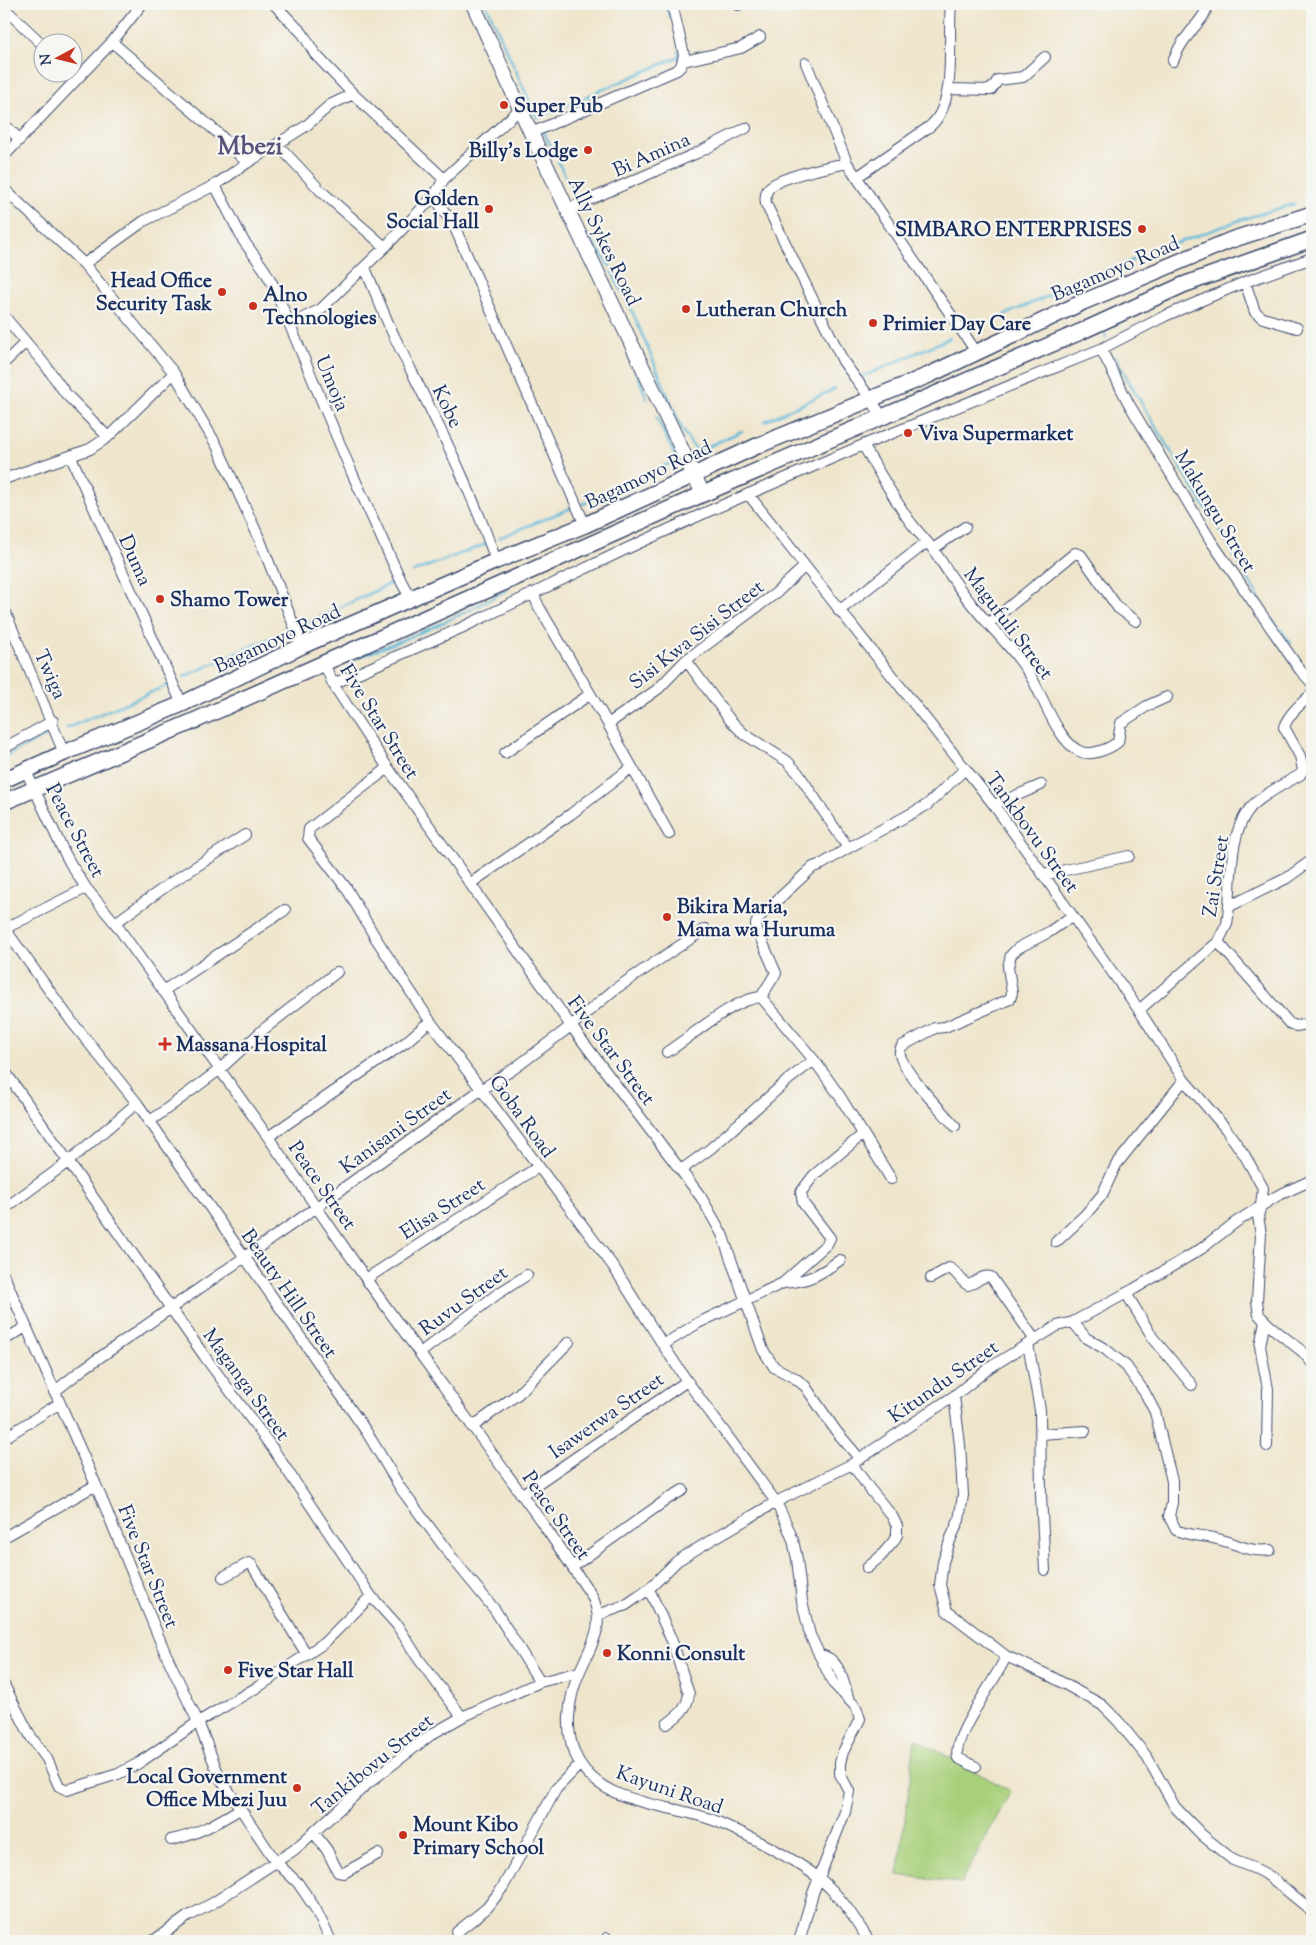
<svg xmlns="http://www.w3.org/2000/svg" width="1316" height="1945" font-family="'Sorts Mill Goudy',serif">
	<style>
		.green { fill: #a8d07a; stroke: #62806c }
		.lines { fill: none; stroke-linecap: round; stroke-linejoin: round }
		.stream { stroke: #5cb8da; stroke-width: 2.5 }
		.minor-casing { stroke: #3b4a6e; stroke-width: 12 }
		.major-casing { stroke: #3b4a6e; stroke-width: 16 }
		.highway-casing { stroke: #3b4a6e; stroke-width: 18 }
		.minor { stroke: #fff; stroke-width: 10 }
		.major { stroke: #fff; stroke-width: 14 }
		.highway { stroke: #fff; stroke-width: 15 }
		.poi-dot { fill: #c8321e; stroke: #f6f6f2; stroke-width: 2 }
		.labels { text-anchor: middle; stroke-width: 4.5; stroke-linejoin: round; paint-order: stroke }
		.poi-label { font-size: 20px; font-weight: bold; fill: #1b2f5e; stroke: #f6f6f2; text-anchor: start }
		.street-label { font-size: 20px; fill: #1b2f5e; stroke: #f6f6f2 }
		.district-label { font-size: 25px; font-weight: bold; fill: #595279; stroke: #f6f6f2 }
	</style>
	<rect width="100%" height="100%" fill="#f6f6f2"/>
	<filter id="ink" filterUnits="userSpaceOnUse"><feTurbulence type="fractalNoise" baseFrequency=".02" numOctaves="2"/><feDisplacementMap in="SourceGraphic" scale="10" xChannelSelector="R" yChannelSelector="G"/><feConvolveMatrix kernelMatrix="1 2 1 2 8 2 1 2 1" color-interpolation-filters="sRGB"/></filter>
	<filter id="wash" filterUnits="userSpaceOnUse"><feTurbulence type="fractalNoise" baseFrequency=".0096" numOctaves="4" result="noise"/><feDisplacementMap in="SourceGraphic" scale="20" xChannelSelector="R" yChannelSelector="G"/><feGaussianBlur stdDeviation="1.12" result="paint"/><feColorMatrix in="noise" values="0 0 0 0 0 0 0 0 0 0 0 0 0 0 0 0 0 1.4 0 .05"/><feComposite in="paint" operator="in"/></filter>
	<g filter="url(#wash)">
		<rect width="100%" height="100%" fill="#efe5cc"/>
		<path class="green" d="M915 1739 1011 1791 961 1883 898 1875Z"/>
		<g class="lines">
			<path class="stream" d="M486 4 537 118 678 57 679 50
				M666 4 670 17
				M543 130 554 153
				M558 162 577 199
				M1308 200 1312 198
				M586 233 610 266
				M1169 246 1240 220 1294 204
				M612 272 633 313 682 429 692 445 698 451 742 431
				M1091 278 1145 255
				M1004 315 1060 291
				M969 330 986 322
				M1103 330 1106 338
				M1092 334 1122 321
				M1115 356C1160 441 1217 519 1262 604
				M634 366 647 399
				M862 377 950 338
				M765 421 835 389
				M583 504 677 460 656 416
				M499 538 571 508
				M413 572 486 544
				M1270 617 1291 643
				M305 624 396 581
				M342 663C399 642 456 620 508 589
				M184 677 288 630
				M67 728 171 684
				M4 757 50 734"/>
		</g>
	</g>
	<g filter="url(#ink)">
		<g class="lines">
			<g class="minor-casing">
				<path id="minor" d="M274 4 303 34 315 54 353 94 444 179
					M738 5 739 4
					M4 8 42 44
					M112 42 219 134 247 163
					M684 61 741 48 760 37
					M1173 61C1177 51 1182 42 1189 34 1196 24 1206 16 1208 4
					M806 63 847 163 977 353
					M948 89 991 90 998 80 1023 77 1045 57
					M4 124 19 139
					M531 133 677 70 681 66 684 55 672 4
					M278 145 321 191 385 247
					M4 156 112 42 142 4
					M847 163C832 166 777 177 768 189 765 194 765 198 766 204L843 361C856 380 871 397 882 417
					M857 177 929 127C959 104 947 38 951 4
					M215 185 243 240 264 269 273 285 352 473 402 583 411 599
					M4 189 84 264 174 373 217 446 260 540 302 646
					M434 196 455 228 585 525
					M568 209 697 153 746 128
					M84 264 144 221 215 185 247 163 306 126 330 105 353 94
					M365 268C375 291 384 315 395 338 431 411 470 484 496 561
					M1245 282 1255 312 1263 318 1297 328
					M4 316 46 366 66 394 108 437
					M291 324 321 309 385 247 434 196 444 179 520 109
					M1101 349 1129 404 1211 541 1300 670 1312 683
					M4 363 26 342
					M863 445C877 469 891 493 906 516 914 528 924 538 933 549 945 567 956 585 970 602 989 627 1014 648 1030 675 1043 696 1057 740 1079 751 1090 757 1109 749 1118 742L1121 723 1147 706 1167 697
					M71 457 182 704
					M4 479 90 449 108 437 174 373
					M748 494 994 805 1139 1010 1184 1080 1226 1129 1245 1156 1263 1188 1261 1206 1258 1216 1261 1234 1257 1301 1259 1315 1270 1326 1303 1352 1312 1363
					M933 549 965 527
					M533 593 539 607 608 724 669 834
					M4 609 64 753
					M839 611 927 542
					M988 624 1075 553 1081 555 1118 608 1136 621
					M686 660 730 720 744 734 787 761 798 773 848 848 927 805 965 769
					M324 663 333 684 388 768 571 1026 701 1197 722 1234 763 1350 774 1367 795 1378 805 1386 836 1431 860 1459
					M333 684 461 628 626 549 709 511 863 445 1101 349 1165 316 1245 282 1312 258
					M608 724 658 689 686 660 776 593 804 567
					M4 748 53 721
					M505 753 589 695
					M388 768 309 829 308 838 347 889 375 937 430 1021 613 1266 663 1345 687 1381 776 1502 786 1523 793 1540 797 1559 802 1601 810 1635 833 1683 856 1707 860 1719 843 1752 840 1763V1774L849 1791 845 1812 813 1893 799 1941
					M26 771 60 844 70 863 86 888 115 923 268 1137 366 1279 543 1524 592 1596C606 1626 592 1643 580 1671 568 1698 563 1735 579 1762 607 1808 674 1803 718 1822 748 1835 795 1859 820 1879 841 1896 855 1919 869 1941
					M994 805 1041 785
					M1043 875 1129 856
					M471 883 571 814 632 767
					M1230 906 1287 878 1312 860
					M115 923 172 882 245 835
					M4 929 86 888
					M5 929 72 1022 137 1103 366 1431 401 1489 454 1560 495 1610 540 1682
					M1218 942 1289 1023 1296 1026 1312 1023
					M163 991 285 910
					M761 997 776 973 757 930 756 924 759 917 813 867 822 864 848 848
					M1139 1010 1218 942 1227 924C1233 889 1226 835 1251 807 1261 796 1287 782 1300 775L1303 770 1300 756 1284 727C1289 713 1302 703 1312 694
					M667 1052C691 1037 733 999 761 997L814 1060 839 1095 891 1179
					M4 1070 205 1357 273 1449 371 1596 397 1625 418 1658 462 1717
					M149 1122 219 1070 264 1029 337 972
					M955 1126C941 1110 908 1077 901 1058 899 1053 899 1050 902 1046L935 1028 945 1027 1010 999 1012 993 1008 967 1011 955 1018 948 1049 932 1072 916
					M268 1137 406 1042 430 1021
					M681 1170 710 1149 788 1080 814 1060
					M4 1209 68 1162 137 1103
					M1056 1242 1085 1215 1102 1195 1116 1165 1184 1080
					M4 1276 96 1485 164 1650 198 1722 220 1778 276 1862 298 1883 315 1908 331 1941
					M931 1278 949 1268C957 1271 960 1281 968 1285 977 1283 982 1274 991 1277L1035 1340
					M366 1279 538 1167
					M783 1283C809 1281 819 1275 840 1260
					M1126 1293 1153 1338 1192 1385
					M1265 1321 1260 1346 1268 1389 1267 1446
					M1073 1322 1086 1338 1105 1349 1126 1366 1145 1393 1155 1412 1172 1481V1503L1169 1516 1176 1530C1189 1536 1203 1535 1217 1539 1237 1543 1249 1553 1270 1550
					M4 1340 26 1327
					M1028 1344 1040 1410 1041 1495 1045 1570
					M663 1345 698 1323 783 1283 827 1244 830 1238 803 1203 801 1192 814 1175 862 1135
					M420 1353 496 1295 527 1275
					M54 1392 83 1369 317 1207 482 1089 515 1068 571 1026 615 989 705 929
					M954 1396 960 1445 963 1495 959 1520 951 1538 943 1562 940 1585 947 1611 1006 1656 1052 1677 1102 1705 1118 1721 1147 1757 1175 1807 1202 1835 1233 1860 1256 1869 1269 1876 1312 1911
					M472 1427 518 1394 569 1342
					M1041 1434 1085 1431
					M4 1438 60 1403
					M852 1464 869 1488 892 1516 897 1526V1535L893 1542 881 1556 867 1568
					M521 1495 687 1381
					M8 1535 96 1485
					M572 1567 669 1498 683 1490
					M223 1577 249 1563 252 1565 307 1655
					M649 1589 672 1641 689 1694C687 1709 679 1715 667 1724
					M598 1615 626 1605 649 1589 677 1561 708 1542 776 1502 852 1464 954 1396 989 1368 1028 1344 1057 1326 1073 1322 1134 1289 1201 1249 1236 1222 1277 1196 1312 1180
					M819 1655C839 1657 843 1680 848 1697
					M4 1685 31 1737 47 1759 59 1786 67 1790 118 1774 139 1763 198 1722 261 1685 324 1643 371 1596
					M976 1767 958 1758C950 1738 998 1678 1006 1656
					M314 1833 327 1850 338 1872 344 1873 378 1854
					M171 1840C197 1835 218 1822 240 1809
					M607 1938 609 1941
					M153 1941 187 1917 213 1903 294 1850 366 1785 432 1734 462 1717 540 1682 579 1672
					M458 1941 457 1932 487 1908 503 1887 556 1789 580 1764"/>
			</g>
			<g class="major-casing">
				<path id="major" d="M473 4 531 133 703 494"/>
			</g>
			<g class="highway-casing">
				<path id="highway" d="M4 780 64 753 182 704 302 646 496 561 585 525 757 446 929 375 1083 302 1231 240 1312 214
					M4 802 194 721 703 494 1080 332 1183 285 1312 239"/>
			</g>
			<use href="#minor" class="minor"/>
			<use href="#major" class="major"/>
			<use href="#highway" class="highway"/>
		</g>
	</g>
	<g class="poi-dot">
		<circle cx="504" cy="105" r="5"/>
		<circle cx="588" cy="150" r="5"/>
		<circle cx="489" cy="209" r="5"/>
		<circle cx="1142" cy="229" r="5"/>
		<circle cx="222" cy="292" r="5"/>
		<circle cx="253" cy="306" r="5"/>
		<circle cx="686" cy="309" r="5"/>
		<circle cx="873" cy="323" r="5"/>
		<circle cx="908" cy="433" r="5"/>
		<circle cx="160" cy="599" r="5"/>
		<circle cx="667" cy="917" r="5"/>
		<path d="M162.5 1036.5h5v5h5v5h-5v5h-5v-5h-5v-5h5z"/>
		<circle cx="607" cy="1653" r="5"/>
		<circle cx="228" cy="1670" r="5"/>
		<circle cx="297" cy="1788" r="5"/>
		<circle cx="403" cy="1835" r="5"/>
	</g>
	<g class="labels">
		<g class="poi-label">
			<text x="514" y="112">Super Pub</text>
			<text x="578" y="157" text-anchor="end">Billy's Lodge</text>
			<text x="479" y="205" text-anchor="end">Golden<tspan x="479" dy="23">Social Hall</tspan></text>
			<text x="1132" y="236" text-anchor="end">SIMBARO ENTERPRISES</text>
			<text x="212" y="287" text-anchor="end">Head Office<tspan x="212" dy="23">Security Task</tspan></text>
			<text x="263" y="301">Alno<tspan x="263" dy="23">Technologies</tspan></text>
			<text x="696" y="316">Lutheran Church</text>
			<text x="883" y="330">Primier Day Care</text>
			<text x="918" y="440">Viva Supermarket</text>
			<text x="170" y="606">Shamo Tower</text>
			<text x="677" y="913">Bikira Maria,<tspan x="677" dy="23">Mama wa Huruma</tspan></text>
			<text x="176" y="1051">Massana Hospital</text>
			<text x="617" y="1660">Konni Consult</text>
			<text x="238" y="1677">Five Star Hall</text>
			<text x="287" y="1783" text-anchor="end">Local Government<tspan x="287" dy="23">Office Mbezi Juu</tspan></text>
			<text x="413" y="1831">Mount Kibo<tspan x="413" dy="23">Primary School</tspan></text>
		</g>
		<g class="street-label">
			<text transform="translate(651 154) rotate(-24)" y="7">Bi Amina</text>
			<text transform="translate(605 241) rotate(64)" y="7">Ally Sykes Road</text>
			<text transform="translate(1115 268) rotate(-23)" y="7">Bagamoyo Road</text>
			<text transform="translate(333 383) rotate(67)" y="7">Umoja</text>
			<text transform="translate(448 406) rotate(64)" y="7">Kobe</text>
			<text transform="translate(648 474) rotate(-25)" y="7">Bagamoyo Road</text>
			<text transform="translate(1216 511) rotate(59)" y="7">Makungu Street</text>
			<text transform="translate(136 560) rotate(66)" y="7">Duma</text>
			<text transform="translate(1009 623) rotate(53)" y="7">Magufuli Street</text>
			<text transform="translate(696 634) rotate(-38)" y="7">Sisi Kwa Sisi Street</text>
			<text transform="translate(277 638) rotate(-25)" y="7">Bagamoyo Road</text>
			<text transform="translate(51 674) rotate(66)" y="7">Twiga</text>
			<text transform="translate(380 721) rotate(58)" y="7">Five Star Street</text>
			<text transform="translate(76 830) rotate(62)" y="7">Peace Street</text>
			<text transform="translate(1033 832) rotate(54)" y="7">Tankbovu Street</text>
			<text transform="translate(1215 876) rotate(-81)" y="7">Zai Street</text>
			<text transform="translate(612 1050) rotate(53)" y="7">Five Star Street</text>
			<text transform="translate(523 1116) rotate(54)" y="7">Goba Road</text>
			<text transform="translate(395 1130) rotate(-36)" y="7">Kanisani Street</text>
			<text transform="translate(323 1185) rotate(55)" y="7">Peace Street</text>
			<text transform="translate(442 1208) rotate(-33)" y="7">Elisa Street</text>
			<text transform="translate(290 1293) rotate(55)" y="7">Beauty Hill Street</text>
			<text transform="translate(463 1300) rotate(-36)" y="7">Ruvu Street</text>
			<text transform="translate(943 1381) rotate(-35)" y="7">Kitundu Street</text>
			<text transform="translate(247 1384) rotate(54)" y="7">Maganga Street</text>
			<text transform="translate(606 1415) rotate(-35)" y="7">Isawerwa Street</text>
			<text transform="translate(557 1515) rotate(55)" y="7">Peace Street</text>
			<text transform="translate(149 1566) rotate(68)" y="7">Five Star Street</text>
			<text transform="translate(372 1764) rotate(-39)" y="7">Tankibovu Street</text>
			<text transform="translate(670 1789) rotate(19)" y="7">Kayuni Road</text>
		</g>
		<g class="district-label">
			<text x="250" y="154">Mbezi</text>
		</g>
	</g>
	<rect width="1316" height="1945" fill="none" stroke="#f6f6f2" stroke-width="20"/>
	<g transform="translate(58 58) rotate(263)"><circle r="24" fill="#f6f6f2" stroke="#9ea6b7"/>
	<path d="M0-4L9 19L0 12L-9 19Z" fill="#c8321e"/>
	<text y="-8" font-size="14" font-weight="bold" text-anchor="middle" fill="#1b2f5e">N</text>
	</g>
</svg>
